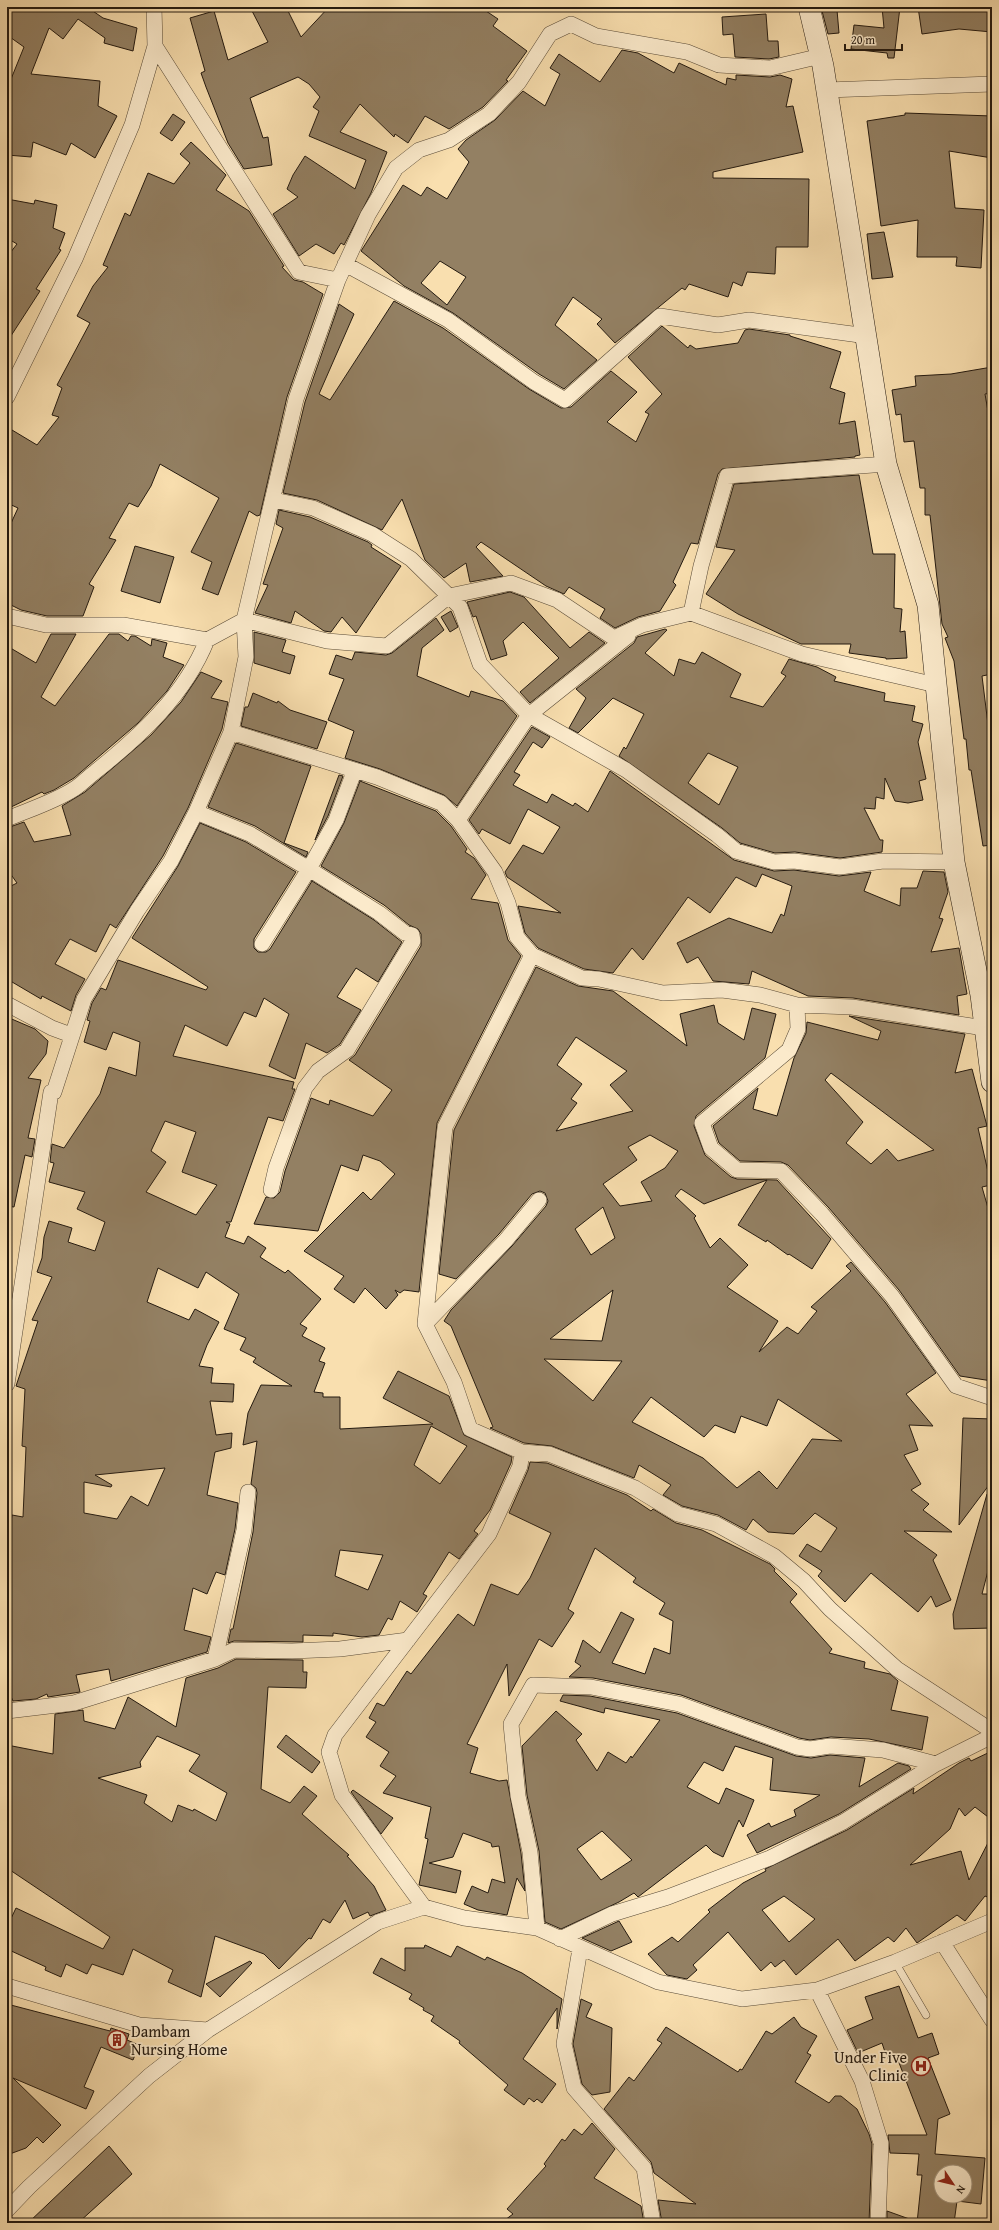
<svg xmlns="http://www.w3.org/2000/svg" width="999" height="2230" font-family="'Gentium Book Plus',serif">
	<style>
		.building { fill: #938063; stroke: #241a10; fill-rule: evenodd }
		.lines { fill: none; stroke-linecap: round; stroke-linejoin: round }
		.lane-casing { stroke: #594b38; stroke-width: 8 }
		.street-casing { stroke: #594b38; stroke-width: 16 }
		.secondary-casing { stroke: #241a10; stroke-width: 22 }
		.lane { stroke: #fbeacb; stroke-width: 7 }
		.street { stroke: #fbeacb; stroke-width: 15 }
		.secondary { stroke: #fbeacb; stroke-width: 21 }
		.labels { text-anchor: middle; stroke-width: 3.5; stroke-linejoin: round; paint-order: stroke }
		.poi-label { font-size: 16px; fill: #241a10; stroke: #fbeacb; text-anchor: start }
	</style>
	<rect width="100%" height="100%" fill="#f9dfaf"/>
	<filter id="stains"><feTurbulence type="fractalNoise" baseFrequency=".005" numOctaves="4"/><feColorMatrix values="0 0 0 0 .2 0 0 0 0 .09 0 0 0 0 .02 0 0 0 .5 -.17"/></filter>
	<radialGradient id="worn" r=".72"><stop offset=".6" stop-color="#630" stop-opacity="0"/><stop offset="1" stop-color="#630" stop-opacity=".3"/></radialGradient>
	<path class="building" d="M7 7H87L103 18 137 28 133 51 104 43 105 38 78 19 63 39 49 28 31 74 100 81 98 106 117 116 95 158 71 143 66 155 33 142 31 157 7 155V89L24 47 7 35Z
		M250 7H286L301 37 329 7H480L498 19 493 26 527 51 506 80 508 81 483 107 449 129 425 116 408 143 395 134 394 137 360 104 340 132 387 152 371 193 344 245 341 243 334 254 316 244 299 256 273 214 298 197 287 189 293 175 305 156 355 189 366 160 309 136 319 111 313 107 320 97 309 84 298 77 250 98 263 138 268 137 272 165 244 169 228 143 206 87 201 73 205 71 190 18 214 11 228 60 268 42Z
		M882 7H900L894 58H888L887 53 851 49 854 25 884 28Z
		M918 7H992V32L959 29 922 34Z
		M837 10 839 33 828 34 822 11Z
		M766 14 768 41H778L779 57 769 59 735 57 733 34 723 35 722 17Z
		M622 50 638 53 674 73 679 63 726 85 727 78 736 80V75L770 77 780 75 792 79 786 107 793 106 803 152 713 172V178L809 179 808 247H776L775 274 747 272 742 286 733 282 728 297 689 284 685 290 682 288 615 343 597 324 602 319 573 297 555 325 597 360 564 389 539 374 453 313 404 286 361 251 403 185 421 196 427 187 447 199 469 162 458 149 466 140 495 120 523 91 545 106 560 74 550 68 559 54 600 82ZM440 261 466 277 447 305 421 283Z
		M905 113 992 116V158L949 151 955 208 984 210 981 268 956 266 957 257H917L918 220 881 226 867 121 905 115Z
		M173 114 185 122 172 141 160 133Z
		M191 142 226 175 216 190 249 211 284 266 282 267 294 280 303 282 323 294 287 397 260 515 257 516 249 511 218 595 202 589 212 562 191 552 219 498 160 464 151 486 138 507 129 503 109 538 116 540 89 584 94 587 83 616H47L21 610 7 603V532L18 508 7 503V438L12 430 37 445 59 417 52 415 62 388 57 385 90 323 77 316 93 286 108 267 103 265 125 213 130 216 148 173 174 184 190 163 180 154Z
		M7 199 34 204 35 200 57 205 53 228 65 233 59 249 61 250 36 289 40 291 7 342V257L17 244 7 238Z
		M884 232 893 277 872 279 867 234Z
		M394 301 443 328 529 389 561 408 571 407 611 371 637 392 607 422 636 442 649 414 645 412 662 394 628 357 662 326 688 348 690 345 696 349 738 343 745 330 749 329 790 335V336L841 352 830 388 845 393 839 424 855 421 860 455 855 456V457L722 469 718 474 698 544 691 543 673 582 676 585 660 611 638 617 615 628 600 618 605 609 569 587 564 594 546 586 481 542 476 547 503 576 470 582 466 563 444 578 425 560 402 499 382 530 317 500 283 493 305 402 339 304 354 314 319 394 330 400Z
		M992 367V393L985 394 990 423 992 422V674L982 676 992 757V845L983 846 971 770H969L966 739H964L954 661 945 638 948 637 942 624 930 515H925V488H920L914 441 904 442 901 414 896 415 892 390 916 386 915 376 951 374Z
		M859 475 873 554H895L894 608 902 609 900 632 905 631 907 658 886 659V658L849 653 851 644H801L738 614 706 594 735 550 716 547 734 484Z
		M279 510 310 517 368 542 372 545 371 547 401 566 356 633 342 617 331 632 324 631 295 611 291 623 255 613 268 585 263 584 283 528 276 524Z
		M135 546 174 557 160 603 121 591Z
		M510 592 524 597 570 648 589 632 605 643 530 703 520 692 559 658 523 622 503 641 507 655 491 660 476 616 473 617 467 602Z
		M451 611 458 627 450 632 441 617Z
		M436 618 444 630 422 648 417 676 469 697 471 691 503 701 517 716 457 806 444 795 380 769 345 758 354 731 328 720 344 679 329 674 336 655 352 660 355 652 386 655 392 653Z
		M665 629 667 630 645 653 674 676 679 659 695 664 702 652 741 674 730 697 763 707 786 676 781 673 789 659 817 667 836 677 834 681 885 693 884 701 915 706 912 721 923 724 918 742 926 779 919 781 923 800 908 803 895 801 885 778 884 799 876 797 875 809 864 808 880 840H883L882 852 840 858 795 852 775 853 740 843 722 828 619 756 624 747 626 749 644 714 613 698 578 733 569 728 586 698 576 689 634 643 637 637ZM708 753 738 767 719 805 688 783Z
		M254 632 286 640 282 652 295 656 290 674 254 663Z
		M51 634H76L41 697 55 706 109 634H119L128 641 131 636H135L151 646 152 639 167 643 163 657 184 665 167 691 138 723 74 778 54 790 44 794 42 792 7 809V646L36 663Z
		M201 672 222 681 211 698 228 702 222 729 188 808 163 856 116 928 110 924 96 952 70 939 55 964 85 979 76 995 71 1011 42 996 41 999 7 979V888L17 883 7 869V828L24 822 34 842 71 835 62 806 85 792 151 735 181 702Z
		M253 693 277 703 278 701 290 710 327 722 317 749 241 726 245 707H248Z
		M532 727 550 737 542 748 533 742 514 772 520 775 513 785 547 803 552 794 573 806 575 803 588 812 610 771 734 860 774 871 794 870 839 876 871 872 864 891 900 906 901 888H917L923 871 944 872 948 892 939 918 943 919 931 952 959 948 967 994 957 996 959 1015 853 998 808 996 752 971 749 984 713 981 698 957 687 963 677 943 729 918 772 933 781 914 784 916 792 886 762 874 756 887 736 877 710 913 688 897 643 960 632 948 613 973 584 969 538 948 525 933 518 906 561 913 507 877 505 872 523 845 543 854 560 827 528 809 510 844 482 829 479 834 469 820Z
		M236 743 311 766 284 843 308 852 306 857 255 826 208 807Z
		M339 775 343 776 328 816 315 840Z
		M360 781 436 811 451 826 467 849 465 852 474 858 486 875 471 899 498 903 508 940 521 956 437 1123 419 1292 404 1290 400 1293 395 1290 398 1295 386 1309 365 1288 354 1303 334 1289 344 1276 304 1251 363 1192 371 1200 395 1174 380 1161 363 1155 358 1171 341 1165 318 1231 254 1224 266 1197 274 1198 280 1192 285 1171 311 1098 329 1105 330 1100 373 1116 392 1090 349 1060 355 1055 421 946V934L418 929 409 925 384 905 321 866 344 823Z
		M200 823 246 842 296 872 254 939V948L258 952H266L270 949 312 881 374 920 402 942 378 982 356 968 337 997 361 1010 340 1044 327 1053 306 1043 295 1079 269 1066 289 1014 264 998 256 1017 244 1012 227 1046 185 1025 173 1056 294 1082 292 1089H295L283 1121 268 1117 231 1222H226L230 1224 225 1237 244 1244 248 1236 266 1248 260 1257 285 1273 288 1270 321 1299 300 1324 307 1328 302 1336 325 1348 319 1361 325 1363 314 1392 323 1393V1397H340V1429L433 1424 383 1398 398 1371 449 1396 464 1435 512 1457 511 1463 490 1510 474 1531 478 1534 459 1559 449 1552 423 1594 427 1596 417 1612 400 1601 392 1620 388 1618 379 1635 362 1637 333 1633V1636L303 1635V1642L234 1641 228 1643 231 1629H233L253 1532 257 1493 256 1488 251 1484 257 1441 243 1445 248 1413 261 1385 292 1386 253 1362 256 1358 240 1350 246 1338 224 1329 239 1294 206 1272 198 1288 158 1268 147 1302 189 1320 195 1309 219 1322 207 1345 199 1366 213 1368 211 1383 234 1384 233 1402 210 1401 216 1435 232 1433 231 1448 215 1452 207 1495 238 1503 235 1529 225 1575 216 1572 207 1594 193 1588 184 1630 211 1637 207 1652 111 1681 109 1669 76 1675 80 1692 48 1697 47 1694 36 1699 13 1701 7 1687V1529H10L12 1515 23 1517 26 1447 22 1446 25 1389 16 1386 38 1321 32 1320 52 1277 37 1272 42 1258 44 1237 49 1221 72 1228 68 1242 95 1251 105 1222 77 1209 85 1192 49 1182 54 1163 50 1162 52 1144 64 1148 100 1094 109 1067 136 1076 140 1042 113 1032 106 1050 84 1042 90 1021 87 1020 92 1003 101 988 106 990 118 960 206 990 208 987 132 938 178 866ZM165 1121 196 1132 182 1172 217 1185 196 1215 146 1192 166 1162 151 1151ZM431 1426 467 1446 440 1484 414 1465ZM165 1468 148 1506 131 1496 117 1519 84 1513V1482L111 1487 112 1485 95 1475ZM340 1550 383 1555 368 1590 335 1576Z
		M536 967 578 986 613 991 687 1046 680 1014 714 1005 718 1023 744 1040 752 1008 776 1014 765 1058 696 1116 694 1126 705 1155 731 1177 737 1179 777 1180 831 1239 812 1269 789 1254 788 1255 767 1240 766 1242 738 1225 767 1180 704 1204 681 1189 675 1196 696 1216 694 1218 710 1248 720 1238 748 1265 727 1287 778 1321 759 1352 787 1327 798 1334 817 1311 811 1307 851 1271 846 1266 851 1262 885 1302 936 1373 906 1394 933 1426 909 1425 918 1450 904 1455 921 1484 911 1490 929 1504 923 1510 952 1532 904 1531 937 1555 933 1560 951 1600 936 1607 931 1596 918 1612 871 1573 845 1602 818 1576 822 1571 799 1556 807 1544 821 1552 837 1528 815 1513 794 1534 768 1532 753 1519 746 1530 718 1515 682 1506 663 1495 671 1485 639 1465 634 1478 552 1446 524 1443 490 1428 493 1427 451 1326 444 1321 451 1310 512 1246 546 1206 548 1201 545 1193 540 1191 532 1194 499 1234 456 1279 439 1274 454 1130ZM576 1037 627 1071 610 1085 633 1111 556 1131 577 1103 571 1099 582 1084 557 1065ZM650 1135 678 1151 665 1168 641 1182 652 1201 620 1206 603 1184 637 1160 628 1147ZM603 1207 615 1238 591 1255 575 1229ZM613 1290 602 1341 550 1339ZM544 1359 622 1361 593 1401ZM651 1397 704 1437 715 1425 735 1433 741 1416 767 1426 778 1399 842 1441 812 1439 777 1489 759 1471 737 1488 703 1458 632 1422Z
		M849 1016 965 1034 955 1073 972 1069 987 1126 978 1128 991 1185 982 1187 992 1222V1381L960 1376 899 1290 829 1208 788 1165 781 1162 740 1161 719 1143 713 1126 758 1088 753 1109 777 1116 794 1058 806 1033 807 1022 878 1040 881 1031ZM831 1073 934 1150 898 1161 887 1149 871 1164 846 1143 863 1122 825 1080Z
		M7 1017 35 1029 48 1041 46 1054 28 1078 41 1080 28 1138 35 1139 32 1157 25 1155 14 1207 7 1206Z
		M963 1418 992 1419V1481L959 1525Z
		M530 1462 547 1463 627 1495 651 1511 653 1509 676 1523 702 1530 770 1564 775 1569 774 1571 797 1594 790 1602 832 1649 829 1653 865 1662 864 1668 890 1674 898 1681 891 1710 928 1717 922 1750 869 1739 831 1737 810 1740 799 1738 681 1695 593 1678 569 1677 581 1666 575 1662 583 1640 600 1653 621 1612 634 1619 612 1663 645 1674 654 1648 670 1654 673 1621 659 1614 665 1603 633 1582 636 1578 595 1548 568 1609 574 1613 552 1647 539 1639 509 1696 507 1664 467 1744 478 1748 470 1773 499 1781 507 1780 521 1853 525 1891 517 1878 507 1915 478 1910 464 1904 472 1886 488 1893 492 1879 505 1883 499 1846 492 1847 491 1843 463 1833 453 1857 429 1863 461 1871 456 1893 419 1885 428 1839 425 1838 431 1807 383 1793 396 1776 380 1766 389 1752 366 1737 376 1722 369 1718 377 1703 384 1706 407 1671 411 1674 458 1614 474 1626 491 1584 518 1595 530 1578 551 1533 509 1513 528 1470Z
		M987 1494 992 1495 990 1563 982 1594H992V1628L954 1629 953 1614Z
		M236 1659 303 1660V1672H307L306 1688 268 1687 261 1789 290 1803 304 1786 317 1796 302 1814 349 1855 347 1856 374 1886 386 1910 370 1916 368 1912 353 1919 345 1900 330 1923 323 1919 311 1939 309 1938 279 1969 264 1954 215 1936 201 1997 168 1982 173 1970 133 1949 123 1975 92 1964 87 1974 66 1964 61 1977 45 1970 46 1967 7 1949V1927L16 1908 103 1949 110 1937 7 1868V1745L53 1754 55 1714 83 1710 84 1721 115 1729 128 1697 176 1727 186 1678 218 1668ZM157 1736 200 1755 189 1771 227 1793 216 1821 194 1809 193 1811 178 1805 172 1822 144 1803 147 1795 98 1778 141 1767 140 1762Z
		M563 1695 590 1696 677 1713 796 1756 811 1758 830 1755 865 1758 859 1787 898 1763 909 1766 911 1769 839 1814 757 1853 747 1835 769 1823 771 1827 796 1816 794 1810 820 1795 770 1790 773 1758 735 1746 723 1771 704 1762 687 1787 719 1804 726 1788 754 1800 743 1827 739 1820 723 1857 713 1852 706 1845 638 1897 634 1893 619 1902 561 1929 545 1922 539 1851 527 1795 522 1746 556 1711 582 1734 576 1740 597 1771 608 1752 626 1763 631 1756 632 1758 660 1720 605 1708 604 1713 560 1701ZM602 1831 632 1860 601 1880 577 1849Z
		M286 1735 320 1762 312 1773 277 1747Z
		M992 1751V1820L975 1807 965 1816 959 1808 950 1829 910 1865 961 1851 969 1880 992 1835V1899L985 1896 965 1921 957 1915 917 1943 906 1928 894 1942 888 1937 855 1961 838 1939 796 1975 784 1960 775 1967 771 1962 761 1971 728 1932 693 1965 697 1970 687 1979 667 1975 648 1954 672 1937 678 1942 710 1912 708 1910 743 1883 766 1871 765 1869 847 1830 914 1788 913 1794 959 1763 969 1758 971 1761ZM784 1896 815 1919 789 1942 762 1910Z
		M353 1790 393 1818 381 1834 351 1792Z
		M619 1921 632 1942 611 1951 582 1938Z
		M425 1945 451 1957 457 1946 485 1960 487 1957 522 1973 562 1999 557 2029V2008L523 2059 556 2084 542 2103 537 2099 534 2102 529 2098 524 2105 504 2090 508 2085 459 2043 460 2041 431 2021 434 2016 423 2010 424 2008 409 1999 412 1994 373 1973 381 1958 405 1971V1948H424Z
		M250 1961 252 1963 220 1997 206 1984Z
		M899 1986 918 2038 932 2033 939 2054 928 2058 950 2114 938 2119 935 2154 985 2158 981 2204 957 2201 954 2223H917L922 2175H917L919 2154 890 2153 888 2135H927L896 2055 887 2058 882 2043 858 2053 847 2030 873 2019 865 1997ZM941 2172H965V2196H941Z
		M581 1999 592 2004 586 2017 612 2028 610 2092 592 2095 582 2084 573 2044Z
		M7 2004 110 2031 111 2028 129 2034 127 2040 139 2045 133 2060 101 2047 84 2087 94 2091 86 2109 13 2078 61 2125 43 2143 37 2137 26 2148 7 2155Z
		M794 2017 801 2027 817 2036 807 2053 811 2055 795 2082 829 2103 835 2096H841L857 2109 869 2134 872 2144 869 2223H662L658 2200 696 2204 654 2173 651 2162 604 2109 629 2077 634 2081 662 2043 657 2040 666 2027 738 2072 740 2069 742 2070 766 2031 772 2034Z
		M592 2123 615 2149 594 2178 641 2206 644 2223H501L513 2214 507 2209 546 2166 544 2164 562 2139 565 2141 574 2129 582 2135Z
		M109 2146 132 2174 78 2223H28Z
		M887 2211 915 2221V2223H887Z"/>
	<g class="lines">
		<g class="lane-casing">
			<path id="lane" d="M895 1962 926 2015"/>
		</g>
		<g class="street-casing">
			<path id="street" d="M155 46 299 272 338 280
				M827 90 992 84
				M345 264 448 320 534 382 565 400 660 316 718 325 749 320 867 336
				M7 397 75 259 132 125 155 46 154 7
				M274 500 313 508 372 534 411 559 460 607 480 664 529 715 626 770 717 835 736 851 774 862 794 861 840 867 883 861 954 862
				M691 613 802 654 936 685
				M7 616 46 625H123L207 640
				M231 732 377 777 441 803 458 820 495 872 508 903 517 937 532 955 582 978 599 979 663 993 722 990 760 995 797 1005 852 1007 984 1028
				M196 812 250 834 309 869 379 913 405 933 412 935 413 941 347 1050 318 1071 305 1088 276 1168 271 1190
				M7 819C28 810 54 802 74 789 81 785 88 777 95 772 140 736 185 695 207 640L244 620 327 641 387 646 449 596 511 583 557 600 614 638 642 625 691 613 701 566 727 476 886 464
				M458 820 529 715 628 636
				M262 944 309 869 336 820 354 772
				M532 955 445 1127 425 1324 506 1240 539 1200
				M7 1004 52 1028 71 1035
				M797 1005 798 1029 789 1050 702 1123 711 1148 737 1170 781 1171 822 1214 892 1296 956 1386 992 1398
				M425 1324 454 1382 470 1429 522 1452
				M7 1384 51 1092H54L84 999 137 911 171 861 196 812 231 732 246 657 244 620 296 399 338 280 368 215 396 168 419 150 449 140 489 114 519 82 550 34 571 24 596 36 687 52 719 65 770 68 821 56
				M215 1659 244 1530 248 1492
				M7 1711 74 1703 215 1659 234 1650 292 1651 340 1649 408 1640
				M424 1907 342 1795 329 1752 335 1735 489 1534 520 1466 522 1452 549 1454 635 1488 678 1514 716 1524 774 1556 804 1581 830 1609 897 1669 992 1731
				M537 1928 530 1852 518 1796 511 1724 533 1685 591 1687 679 1704 797 1747 810 1749 830 1746 883 1750 936 1764
				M560 1939 612 1914 668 1897 770 1858 843 1822 936 1764 992 1736
				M942 1942 992 2020
				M580 1949 564 2044 574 2088 644 2168 653 2223
				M7 1986 139 2025 208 2030
				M817 1990 862 2081 881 2143 878 2223
				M7 2210 29 2187 149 2076 208 2030 378 1922 424 1907 464 1918 537 1928 658 1982 742 1999 817 1990 895 1962 992 1921"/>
		</g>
		<g class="secondary-casing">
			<path id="secondary" d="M809 7 823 66 886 464 928 605 954 862 981 995 992 1082"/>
		</g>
		<use href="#lane" class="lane"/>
		<use href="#street" class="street"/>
		<use href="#secondary" class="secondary"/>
	</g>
	<defs>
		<g id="building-ring" transform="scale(1)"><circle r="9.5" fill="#fbeacb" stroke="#8f2418" stroke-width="1.5"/><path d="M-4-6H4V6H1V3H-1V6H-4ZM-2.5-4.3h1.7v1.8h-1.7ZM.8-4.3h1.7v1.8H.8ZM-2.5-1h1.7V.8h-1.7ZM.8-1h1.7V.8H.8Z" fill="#8f2418"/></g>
		<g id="hospital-ring" transform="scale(1)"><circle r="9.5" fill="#fbeacb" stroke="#8f2418" stroke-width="1.5"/><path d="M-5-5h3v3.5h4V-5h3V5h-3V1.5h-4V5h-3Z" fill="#8f2418"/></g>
	</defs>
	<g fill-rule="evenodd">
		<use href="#building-ring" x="117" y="2040"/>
		<use href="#hospital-ring" x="921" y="2066"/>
	</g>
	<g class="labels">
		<g class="poi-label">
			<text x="131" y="2037">Dambam<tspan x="131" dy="18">Nursing Home</tspan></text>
			<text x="907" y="2063" text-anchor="end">Under Five<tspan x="907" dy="18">Clinic</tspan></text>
		</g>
	</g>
	<rect width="999" height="2230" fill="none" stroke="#f9dfaf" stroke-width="24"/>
	<rect x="8" y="8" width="983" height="2214" fill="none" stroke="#241a10" stroke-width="2"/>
	<rect x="12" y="12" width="975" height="2206" fill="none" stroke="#241a10"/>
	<g transform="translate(953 2184) rotate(125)"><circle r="19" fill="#fbeacb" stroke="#a59780"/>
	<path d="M0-3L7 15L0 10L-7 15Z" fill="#8f2418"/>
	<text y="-6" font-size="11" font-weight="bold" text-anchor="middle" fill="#241a10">N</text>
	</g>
	<path d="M845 44v6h57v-6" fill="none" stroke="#241a10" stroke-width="2"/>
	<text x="851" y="44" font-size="12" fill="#241a10" stroke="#fbeacb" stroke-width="3" paint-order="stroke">20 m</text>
	<rect width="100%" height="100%" filter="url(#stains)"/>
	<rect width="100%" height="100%" fill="url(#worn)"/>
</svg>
